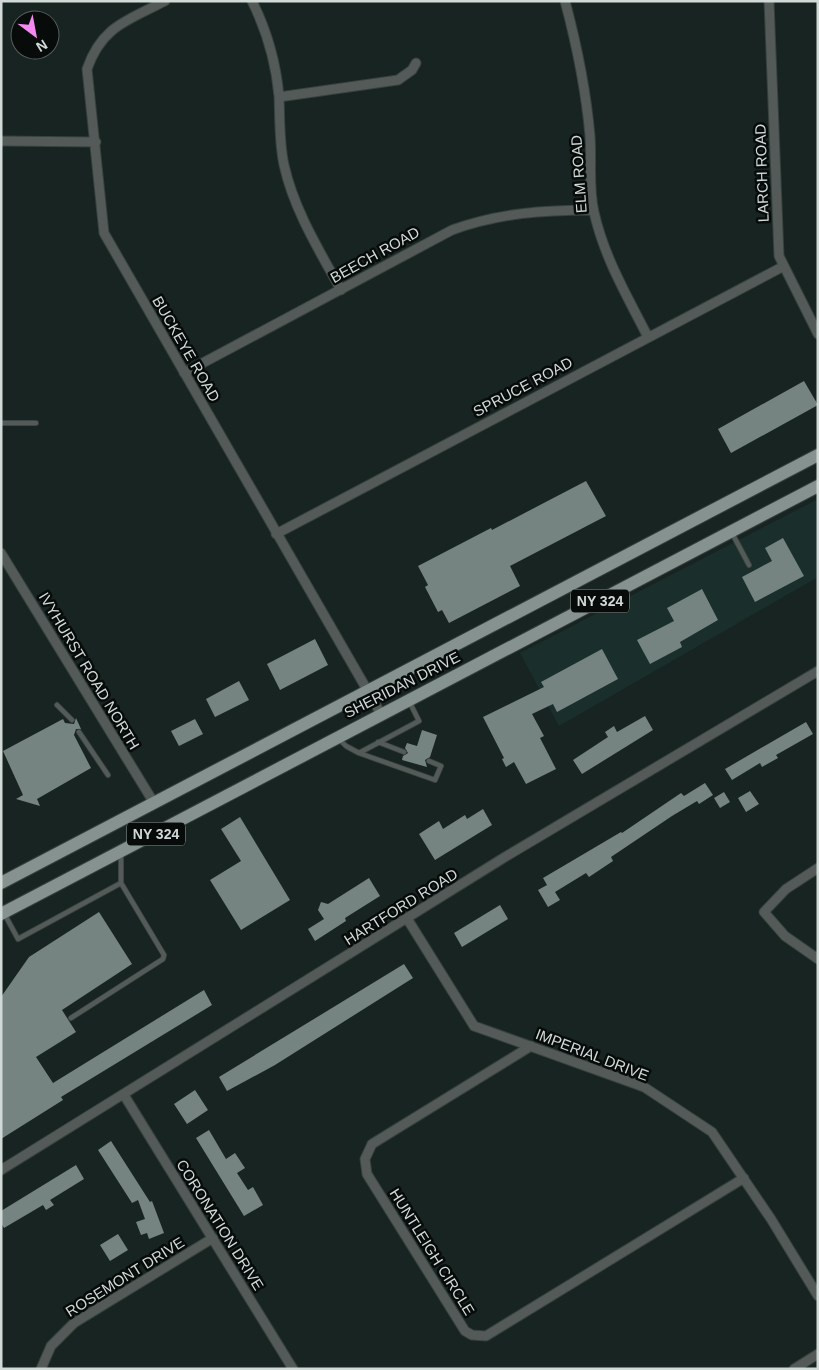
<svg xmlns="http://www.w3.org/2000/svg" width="819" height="1370" font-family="Arial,sans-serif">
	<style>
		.built { fill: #1a2f2b }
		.building { fill: #758480 }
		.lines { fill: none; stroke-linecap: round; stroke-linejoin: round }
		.service-casing { stroke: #36413e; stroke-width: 6 }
		.minor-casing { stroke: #36413e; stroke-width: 11 }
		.primary-casing { stroke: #36413e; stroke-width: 14 }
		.service { stroke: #535a58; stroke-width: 4.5 }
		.minor { stroke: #535a58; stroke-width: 9 }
		.primary { stroke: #85928f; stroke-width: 12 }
		.labels { text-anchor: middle; stroke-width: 5; stroke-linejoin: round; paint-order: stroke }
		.shield { fill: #070c0b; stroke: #959c9a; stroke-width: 1 }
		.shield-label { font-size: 14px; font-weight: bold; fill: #d2dad8 }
		.street-label { font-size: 15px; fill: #d2dad8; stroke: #070c0b }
	</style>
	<rect width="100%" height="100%" fill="#182421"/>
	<path class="built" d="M818 499V577L559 726 520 653Z"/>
	<path class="building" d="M804 381 818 405 731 453 718 429Z
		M586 481 606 516 510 566 520 586 449 623 442 610 438 612 425 587 428 585 418 566 491 528 492 530Z
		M783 538 804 576 755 602 742 577 772 561 765 548Z
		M702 589 718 620 680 642 682 647 650 664 637 640 674 621 667 608Z
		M315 639 328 665 280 690 267 664Z
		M602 649 618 679 557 712 553 704 532 714 544 736 540 738 556 769 526 784 514 762 506 767 502 759 504 758 483 717 544 687 541 682Z
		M239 681 249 700 215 717 206 699Z
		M645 716 653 730 582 774 573 760 608 737 605 732 614 726 617 732Z
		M76 718 81 729H76L74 735 91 768 37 799 40 806 16 799 23 795 3 751 63 719 65 723 74 724Z
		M195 719 203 734 179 746 171 731Z
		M806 722 813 734 776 755 778 758 762 767 760 763 732 780 725 769Z
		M422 730 437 735 430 757 425 760 427 767 402 760 403 756 408 753 405 748 407 743 417 746Z
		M705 783 713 795 699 804 697 801 672 816 611 857 613 861 589 877 586 873 555 892 560 900 548 907 538 890 547 885 543 878 621 832 622 833 681 793 684 796Z
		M750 791 759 804 746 812 738 798Z
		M724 792 730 802 720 808 714 798Z
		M483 809 492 825 435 860 419 834 439 821 443 829 465 815 467 819Z
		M240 817 290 900 241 930 210 880 241 861 221 829Z
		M369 878 380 896 345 918 346 921 315 941 308 929 324 919 318 910 321 902 328 904Z
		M500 905 508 919 462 947 454 933Z
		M99 912 132 964 62 1010 76 1032 36 1057 53 1083 204 990 212 1005 61 1097 63 1100 1 1139V997L29 957Z
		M404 964 413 978 275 1065 227 1091 219 1077Z
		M195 1090 208 1110 187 1124 174 1104Z
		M209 1130 226 1159 235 1153 245 1168 237 1173 248 1190 253 1187 263 1205 244 1216 196 1138Z
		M111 1141 150 1202 152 1201 164 1233 149 1239 147 1233 141 1235 136 1222 145 1219 138 1200 132 1203 98 1150Z
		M76 1165 84 1179 50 1200 54 1205 46 1210 43 1205 4 1228 1 1223V1211Z
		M118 1234 128 1250 110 1261 100 1245Z"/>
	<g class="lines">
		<g class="service-casing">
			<path id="service" d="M1 423H36
				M732 533 749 565
				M57 705 72 720
				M79 732 108 775
				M339 739 346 746 359 753 419 721 409 701
				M378 742 404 752
				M359 753 435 780 441 766 429 761
				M5 915 18 939 121 883V853
				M71 1018 163 959 164 955 121 883"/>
		</g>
		<g class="minor-casing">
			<path id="minor" d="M165 1C127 21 102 26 87 69L104 233 381 714
				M252 1C267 31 276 63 279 96 280 119 279 142 284 165 294 210 319 250 341 290
				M565 1C577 46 586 90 590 136 592 161 588 187 594 212 604 257 627 296 648 337
				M769 1 779 256 818 334
				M279 97 398 80 412 70 416 63
				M1 141 96 142
				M184 373 452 230C499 213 544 210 593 210
				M276 534 784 266
				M1 553 154 803
				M818 868 786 889 764 912 785 936 818 959
				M408 920 474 1026 644 1087 712 1132 771 1219 818 1296
				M531 1046 372 1144 365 1159 367 1174 465 1331 472 1335 486 1336 744 1178
				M124 1095 293 1369
				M1 1170 505 857 818 671
				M41 1369 51 1346 74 1323 213 1238
				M794 1369 818 1354"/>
		</g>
		<g class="primary-casing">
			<path id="primary" d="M1 883 818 455
				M1 914 818 486"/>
		</g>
		<use href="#service" class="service"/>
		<use href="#minor" class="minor"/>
		<use href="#primary" class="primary"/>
	</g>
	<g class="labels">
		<g class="shield">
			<rect x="571" y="589.5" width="58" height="23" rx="4"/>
			<rect x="127" y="822.5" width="58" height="23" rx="4"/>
		</g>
		<g class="shield-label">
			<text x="600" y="606">NY 324</text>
			<text x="156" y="839">NY 324</text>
		</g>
		<g class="street-label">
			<text transform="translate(762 173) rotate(-92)" y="5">LARCH ROAD</text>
			<text transform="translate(579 174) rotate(-94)" y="5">ELM ROAD</text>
			<text transform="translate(375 255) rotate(-29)" y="5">BEECH ROAD</text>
			<text transform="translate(186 349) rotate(60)" y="5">BUCKEYE ROAD</text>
			<text transform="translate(523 387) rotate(-28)" y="5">SPRUCE ROAD</text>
			<text transform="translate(89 671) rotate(59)" y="5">IVYHURST ROAD NORTH</text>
			<text transform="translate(402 685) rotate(-27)" y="5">SHERIDAN DRIVE</text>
			<text transform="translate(401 907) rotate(-32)" y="5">HARTFORD ROAD</text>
			<text transform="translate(592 1055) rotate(21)" y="5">IMPERIAL DRIVE</text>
			<text transform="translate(220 1225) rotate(58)" y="5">CORONATION DRIVE</text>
			<text transform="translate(432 1252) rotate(58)" y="5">HUNTLEIGH CIRCLE</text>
			<text transform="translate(125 1277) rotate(-32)" y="5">ROSEMONT DRIVE</text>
		</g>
	</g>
	<rect width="819" height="1370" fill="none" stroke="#d2dad8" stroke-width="5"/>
	<g transform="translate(35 35) rotate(148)"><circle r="24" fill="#070c0b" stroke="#585e5d"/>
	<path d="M0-4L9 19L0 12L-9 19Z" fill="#f389f1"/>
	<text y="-8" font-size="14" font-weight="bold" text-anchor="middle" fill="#d2dad8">N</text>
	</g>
</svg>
